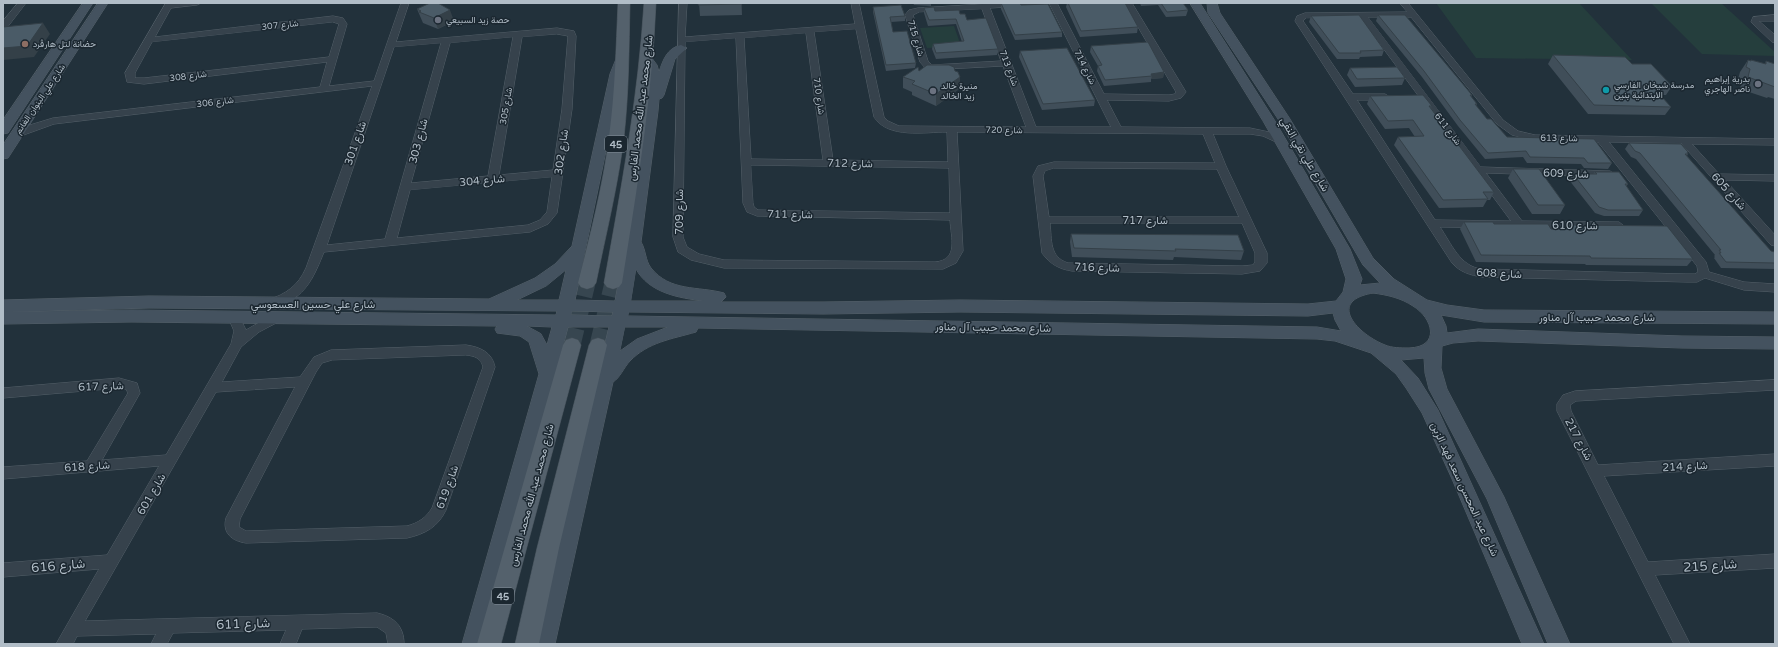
<svg xmlns="http://www.w3.org/2000/svg" width="1778" height="647" font-family="'Varela Round',Vazirmatn,sans-serif">
	<style>
		.green { fill: #253e3d }
		.lines { fill: none; stroke-linecap: round; stroke-linejoin: round }
		.primary-tunnel { stroke: #374650; stroke-width: 17; stroke-dasharray: 17 8; stroke-linecap: butt }
		.street-casing { stroke: #546069; stroke-width: 1 }
		.secondary-casing { stroke: #546069; stroke-width: 1 }
		.primary-casing { stroke: #424e57; stroke-width: 1 }
		.street { fill: #36424c; fill-rule: evenodd }
		.secondary { fill: #44525f; fill-rule: evenodd }
		.primary { fill: #54616c; fill-rule: evenodd }
		.wall { fill: #404e59 }
		.shaded-wall { fill: #344048 }
		.building { fill: #4a5b67; stroke: #344048 }
		.worship-dot { fill: #6b7280; stroke: #1b2730; stroke-width: 1.5 }
		.education-dot { fill: #8d6e63; stroke: #1b2730; stroke-width: 1.5 }
		.culture-dot { fill: #0f9aa8; stroke: #1b2730; stroke-width: 1.5 }
		.labels { text-anchor: middle; stroke-width: 3; stroke-linejoin: round; paint-order: stroke }
		.far-poi-label { font-size: 9px; fill: #b1bdc7; stroke: #1b2730; text-anchor: start }
		.far-street-label { font-size: 9px; fill: #b1bdc7; stroke: #1b2730 }
		.shield { fill: #1b2730; stroke: #84909a; stroke-width: 1 }
		.shield-label { font-size: 10px; font-weight: bold; fill: #b1bdc7 }
		.street-label { font-size: 11px; fill: #b1bdc7; stroke: #1b2730 }
		.near-street-label { font-size: 13px; fill: #b1bdc7; stroke: #1b2730 }
	</style>
	<rect width="100%" height="100%" fill="#22313b"/>
	<path class="green" d="M1436 3H1579L1632 60 1476 58Z
		M1651 3H1721L1775 52V56L1702 54Z
		M954 26 961 46 927 48 920 28Z"/>
	<g class="lines">
		<path class="primary-tunnel" d="M572 345 587 283
			M598 345 613 283"/>
		<g class="street-casing">
			<path id="street" d="M18 3H26L6 29 3 30V21Z
				M166 3H201L197 5 171 8 155 37 333 16 343 18 347 24 329 86 374 81 401 3H409L396 42 557 28 574 31 576 36 572 109 557 213 548 224 530 232 324 252C315 274 307 295 283 304 277 305 273 308 268 306L266 303 268 300C286 294 298 286 306 268L372 86 54 124 18 137 15 138 10 135 30 125 53 118 320 87 327 62 144 84 127 82 125 73ZM333 22 339 24 329 57 144 78H135V73L152 42ZM557 34 568 36 562 109 553 170 499 175 522 37ZM513 37 488 176 411 183 450 43ZM441 43 385 239 327 245 394 47ZM552 177 547 212 540 220 528 225 397 238 410 190Z
				M679 3H687L685 37 855 24 851 3H859L884 117 888 121 899 126 1026 127 1003 66 927 70 920 62 905 15 909 10 918 8 999 3H1047L1043 5 990 8 1036 127H1111L1049 3H1057L1104 94 1169 95 1175 94 1176 92 1124 3H1132L1186 92 1181 98 1169 101 1107 100 1121 127 1250 128 1269 132 1285 141 1280 144 1263 136 1250 134H1213L1226 166 1267 253V263L1260 271 1242 274 1072 271C1059 269 1050 264 1042 253L1033 176 1038 166 1054 162 1215 163 1203 134 957 132 963 251 956 263 943 269 724 268 691 260 678 252 673 237ZM982 9 1001 61 932 65 928 61 913 15 919 12ZM856 29 874 117C888 139 925 132 947 132L948 162 833 160 814 32ZM806 33 823 160 751 159 744 38ZM736 38 743 203 747 212 757 216 950 220C951 238 959 260 935 262L724 260 699 254 687 247 683 237 685 42ZM751 165 949 168 950 213 758 210 754 207 753 203ZM1054 168 1217 169 1239 217H1049L1043 176 1045 171ZM1050 223H1242L1255 253V262L1253 265 1242 266 1068 263C1049 257 1052 240 1050 223Z
				M1400 3H1408L1503 120 1518 131 1535 135 1775 139V145L1692 144 1719 174 1775 175V181L1725 180 1775 235V246L1771 245 1681 143 1609 142 1706 262 1709 272 1744 282 1775 284V292L1744 290 1705 278 1697 282H1687L1482 277C1470 275 1460 272 1452 263L1295 21 1297 16 1305 13 1407 12ZM1360 17 1511 221 1435 220 1357 100H1385L1390 97 1385 94H1353L1303 21 1306 18ZM1368 17H1411L1497 124 1512 135 1535 141 1598 142 1697 266 1698 272 1695 274H1687L1482 269C1460 267 1451 243 1440 227L1619 230 1624 226 1619 222 1522 221 1486 173 1610 177 1615 174 1610 171 1481 167Z
				M1775 15V21H1759L1775 35V43L1772 42 1751 22 1753 17Z
				M234 313 238 314 246 330 272 315 276 314 280 315 282 318 280 321 259 332 241 347 222 382 300 377 314 357 331 350 466 345C480 347 492 352 495 367L446 510C438 527 425 534 407 538L246 543C232 541 222 533 226 518L295 387 216 392 85 621 377 613C394 617 404 626 404 644H388L386 633 377 627 302 629 296 644H280L286 630 173 633 167 644H151L156 634 77 636 73 644H56L99 569 3 577V563L107 555 159 466 3 479V467L87 461 128 393 126 389 119 388 3 398V388L119 378 137 383 140 393 102 460 166 455 231 344 234 331 228 317 230 314ZM466 355C475 356 481 358 483 367L432 508C426 518 418 523 407 526L246 531 239 527 240 519 316 372 322 363 332 360Z
				M1775 380V390L1576 401 1570 405 1571 411 1598 465 1775 454V466L1604 476 1648 562 1775 554V568L1655 575 1690 644H1674L1557 411V404L1563 395 1575 391Z"/>
		</g>
		<g class="secondary-casing">
			<path id="secondary" d="M83 3H93L8 133 3 134V120Z
				M98 3H108L10 155 8 158 3 159V145Z
				M1190 3H1200L1275 121 1350 249 1362 279 1360 285 1380 283 1363 265 1278 119 1208 13 1207 3H1217L1220 13 1290 119 1373 258 1394 279 1427 300 1447 305 1484 310 1775 312V324L1484 322 1441 315 1446 326 1447 333 1478 329 1682 336 1775 337V349L1682 348 1478 341 1453 343 1442 346 1441 368 1447 389 1504 497 1570 644H1548L1487 499 1429 389 1425 373 1424 358 1401 360 1418 378 1438 410 1544 644H1522L1452 479 1422 413 1406 388 1396 374 1371 353 1335 341 1317 339 698 328 696 332C672 339 648 342 630 361 624 367 620 378 613 382L555 644H533L609 327H568L484 644H462L539 374 529 342 520 336 497 333 495 329 497 326 131 322 3 324V312L131 310 556 315 557 311 149 308 3 312V300L149 296 489 299 535 278 555 264 572 246 610 74 616 59H624L626 62 622 74 575 300 615 301 627 238 646 111 647 73 645 65 641 60 643 57H651L657 65 659 72C663 60 667 48 681 45L687 48 675 59 664 95 662 98 659 99 658 111 641 242C646 250 645 260 651 268 670 292 698 286 724 293L726 297 721 302H823L960 300 1308 304 1336 301 1343 292 1346 279 1336 249 1263 121ZM636 269C649 293 679 298 704 301H631ZM566 270 559 300H517L546 286ZM1373 293C1388 295 1401 298 1413 306 1433 318 1441 347 1409 348 1401 348 1392 348 1385 345 1359 335 1325 301 1373 293ZM572 311 613 312 612 316 571 315ZM629 312 823 314 960 312 1308 316 1333 313 1335 320 1341 331 1317 327 628 316ZM527 326 552 327 547 345 541 334ZM625 327H668L637 339 620 351Z"/>
		</g>
		<g class="primary-casing">
			<path id="primary" d="M618 3H630C629 48 629 92 624 137 618 186 606 234 596 283L593 287 587 289 581 287 578 283C590 235 603 186 609 137 615 92 616 48 618 3Z
				M644 3H656C652 99 637 189 622 283L619 287 613 289 607 287 604 283C621 189 638 99 644 3Z
				M572 338 578 340 581 345 501 644H477L563 345 566 340Z
				M598 338 604 340 607 345 559 548 539 644H515L537 548 589 345 592 340Z"/>
		</g>
		<use href="#street" class="street"/>
		<use href="#secondary" class="secondary"/>
		<use href="#primary" class="primary"/>
	</g>
	<path class="wall" d="M699 3H742V15L700 16Z
		M913 3H931V6L914 5Z
		M1001 3 1021 5 1062 32V37L1015 40 1001 9Z
		M1067 3H1125L1138 27 1137 33 1080 37 1066 7Z
		M1140 3H1183L1188 10 1186 16 1166 17 1158 5 1141 6Z
		M873 7 905 16V21L891 22 893 32 916 63 915 68 886 71 873 12Z
		M924 8 935 11 960 14 967 20 998 49 997 55 936 59 932 49 933 44 962 42 956 24 928 26 924 13Z
		M417 9 454 21 438 29 423 23Z
		M1378 15 1472 95 1471 97 1477 104 1476 106 1487 119 1507 137 1612 163 1608 169 1584 168 1581 164 1527 163 1523 157 1485 159 1458 126 1422 77 1376 21Z
		M1311 16 1384 50 1382 56 1360 57 1359 59H1337L1309 22Z
		M1091 46 1164 72 1163 78 1151 79V82L1104 86 1097 71 1098 66 1090 52Z
		M1020 51 1095 100 1094 106 1042 110 1019 57Z
		M1553 55 1632 64 1672 86 1666 95H1660L1671 107 1665 115 1588 114 1548 64Z
		M1748 60 1750 61 1751 60 1765 64 1766 61 1775 64V99L1768 97 1767 98 1740 89 1742 80 1738 79 1740 72Z
		M1350 68 1405 78 1402 85 1355 87 1347 75Z
		M919 71H955L960 77 959 89 936 106 912 95V92L903 88V77Z
		M1370 96 1432 106 1431 108 1494 192 1490 200H1487L1483 207 1439 208 1394 145 1398 137H1415L1409 128 1385 129 1367 104Z
		M1629 143 1688 152V154L1687 156 1771 251 1775 252V269L1721 268 1714 258 1715 257 1714 256 1715 255 1636 159 1631 157 1625 149Z
		M1513 169 1565 205 1560 214H1532L1508 178Z
		M1595 172 1628 184 1626 187 1643 210 1639 216H1604L1595 213 1569 180 1573 174H1593Z
		M1464 222 1551 229H1565L1567 225 1693 259 1687 266 1586 265 1585 264 1476 262 1460 229Z
		M1071 234 1244 251 1241 260 1174 257 1173 260 1072 257 1070 242Z"/>
	<path class="shaded-wall" d="M741 3H742V15Z
		M450 10 454 21 438 29 434 18Z
		M43 23 50 34 34 57 3 60V48Z
		M1164 72 1163 78 1151 79 1152 76 1151 74Z
		M960 77 959 89 936 106V94Z"/>
	<path class="building" d="M430 3H438L450 10 434 18 419 12 421 11 417 9Z
		M699 3H741V4L698 5Z
		M1001 3H1020L1021 5 1048 4 1062 32 1015 35Z
		M1068 3H1125L1138 27 1081 31Z
		M1161 3H1183L1188 10 1167 12Z
		M901 5 905 16 890 17 893 32 907 31 916 63 886 65 873 7Z
		M934 7 935 11 959 10 960 14H965L967 20 986 18 998 49 936 53 933 44 964 41 956 19 929 20 924 8Z
		M1359 15 1384 50 1360 51 1361 53H1339L1311 16Z
		M1378 15H1405L1472 95H1470L1477 104H1475L1487 119H1491L1507 137 1594 139 1612 163H1588L1584 158 1530 157 1526 151 1488 153 1460 120 1424 71Z
		M43 23 27 46 3 48V27Z
		M1148 42 1164 72 1151 74 1152 76 1105 80 1098 66 1102 65 1091 46Z
		M1067 48 1095 100 1043 104 1020 51Z
		M1553 55 1625 57 1632 64H1651L1672 86H1652L1671 107 1594 105Z
		M1748 60 1751 61V60L1766 64V61L1775 64V87L1748 77 1750 69 1746 67Z
		M927 65H949L954 67 955 71 958 72 960 77 936 94 912 84 915 81 903 77 918 67 919 71Z
		M1397 67 1405 78 1357 79 1350 68Z
		M1423 95 1432 106H1429L1494 192H1483L1488 199 1443 200 1398 137 1424 136 1413 120 1388 121 1370 96Z
		M1629 143 1681 144 1688 152H1687L1688 154H1685L1771 251 1775 252V263L1726 262 1719 253H1721L1719 250H1721L1640 153 1635 151Z
		M1513 169H1539L1565 205H1538Z
		M1595 172H1619L1628 184H1625L1643 210H1608L1599 207 1573 174H1597Z
		M1464 222H1493L1494 224H1548L1551 229H1570L1567 225 1667 226 1693 259 1591 258 1590 256 1481 255Z
		M1071 234 1238 235 1244 251 1175 249 1176 251 1074 248Z"/>
	<g class="worship-dot">
		<circle cx="438" cy="20" r="4"/>
		<circle cx="1758" cy="84" r="4"/>
		<circle cx="933" cy="91" r="4"/>
	</g>
	<circle class="education-dot" cx="25" cy="44" r="4"/>
	<circle class="culture-dot" cx="1606" cy="90" r="4"/>
	<g class="labels">
		<g class="far-poi-label">
			<text x="446" y="23">حصة زيد السبيعي</text>
			<text x="33" y="47">حضانة لتل هارڤرد</text>
			<text x="1750" y="82" text-anchor="end">بدرية إبراهيم<tspan x="1750" dy="10">ناصر الهاجري</tspan></text>
			<text x="1614" y="88">مدرسة شيخان الفارسي<tspan x="1614" dy="10">الابتدائية بنين</tspan></text>
			<text x="941" y="89">منيرة خالد<tspan x="941" dy="10">زيد الخالد</tspan></text>
		</g>
		<g class="far-street-label">
			<text transform="translate(280 25) rotate(-6)" y="3">شارع 307</text>
			<text transform="translate(916 38) rotate(73)" y="3">شارع 715</text>
			<text transform="translate(1085 67) rotate(64)" y="3">شارع 714</text>
			<text transform="translate(1009 68) rotate(69)" y="3">شارع 713</text>
			<text transform="translate(188 76) rotate(-7)" y="3">شارع 308</text>
			<text transform="translate(819 96) rotate(82)" y="3">شارع 710</text>
			<text transform="translate(40 99) rotate(-56)" y="3">شارع علي البنوان الغانم</text>
			<text transform="translate(215 102) rotate(-7)" y="3">شارع 306</text>
			<text transform="translate(506 106) rotate(-80)" y="3">شارع 305</text>
			<text transform="translate(1448 129) rotate(53)" y="3">شارع 611</text>
			<text transform="translate(1004 130) rotate(1)" y="3">شارع 720</text>
			<text transform="translate(1559 138) rotate(1)" y="3">شارع 613</text>
		</g>
		<g class="shield">
			<rect x="605" y="136" width="22" height="16" rx="3"/>
			<rect x="492" y="588" width="22" height="16" rx="3"/>
		</g>
		<g class="shield-label">
			<text x="616" y="148">45</text>
			<text x="503" y="600">45</text>
		</g>
		<g class="street-label">
			<text transform="translate(640 108) rotate(-83)" y="4">شارع محمد عبد الله محمد الفارس</text>
			<text transform="translate(418 141) rotate(-75)" y="4">شارع 303</text>
			<text transform="translate(355 143) rotate(-71)" y="4">شارع 301</text>
			<text transform="translate(561 152) rotate(-82)" y="4">شارع 302</text>
			<text transform="translate(1305 154) rotate(59)" y="4">شارع علي نقي النقي</text>
			<text transform="translate(850 163) rotate(1)" y="4">شارع 712</text>
			<text transform="translate(1566 173) rotate(2)" y="4">شارع 609</text>
			<text transform="translate(482 180) rotate(-5)" y="4">شارع 304</text>
			<text transform="translate(1729 191) rotate(48)" y="4">شارع 605</text>
			<text transform="translate(679 212) rotate(-90)" y="4">شارع 709</text>
			<text transform="translate(790 214) rotate(1)" y="4">شارع 711</text>
			<text x="1145" y="224">شارع 717</text>
			<text transform="translate(1575 225) rotate(1)" y="4">شارع 610</text>
			<text transform="translate(1097 267) rotate(2)" y="4">شارع 716</text>
			<text transform="translate(1499 273) rotate(3)" y="4">شارع 608</text>
			<text x="313" y="308">شارع علي حسين العسعوسي</text>
			<text x="1597" y="321">شارع محمد حبيب آل مناور</text>
			<text transform="translate(993 327) rotate(1)" y="4">شارع محمد حبيب آل مناور</text>
			<text transform="translate(101 386) rotate(-2)" y="4">شارع 617</text>
			<text transform="translate(1579 439) rotate(62)" y="4">شارع 217</text>
			<text transform="translate(87 466) rotate(-4)" y="4">شارع 618</text>
			<text transform="translate(1685 466) rotate(-3)" y="4">شارع 214</text>
			<text transform="translate(447 487) rotate(-70)" y="4">شارع 619</text>
			<text transform="translate(1465 489) rotate(65)" y="4">شارع عبد المحسن سعد فهد الزبن</text>
			<text transform="translate(151 494) rotate(-60)" y="4">شارع 601</text>
			<text transform="translate(531 495) rotate(-75)" y="4">شارع محمد عبد الله محمد الفارس</text>
		</g>
		<g class="near-street-label">
			<text transform="translate(58 565) rotate(-5)" y="5">شارع 616</text>
			<text transform="translate(1710 565) rotate(-4)" y="5">شارع 215</text>
			<text transform="translate(243 623) rotate(-2)" y="5">شارع 611</text>
		</g>
	</g>
	<rect width="1778" height="647" fill="none" stroke="#b1bdc7" stroke-width="8"/>
</svg>
